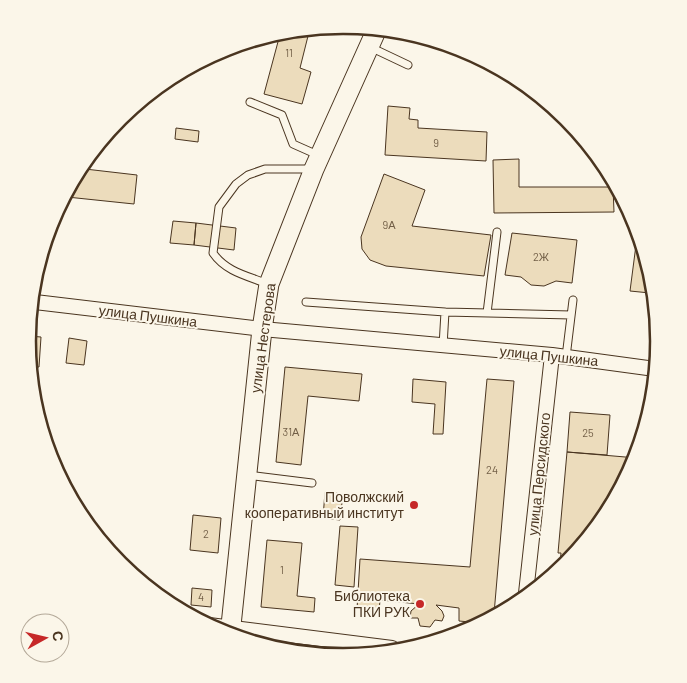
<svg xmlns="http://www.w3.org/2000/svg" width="687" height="683" font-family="Barlow,sans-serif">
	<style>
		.building { fill: #ecdcbc; stroke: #4a3520 }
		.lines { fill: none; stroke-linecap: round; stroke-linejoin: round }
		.service-casing { stroke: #4a3520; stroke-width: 9 }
		.minor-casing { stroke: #4a3520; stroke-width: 16 }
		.secondary-casing { stroke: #4a3520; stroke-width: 21 }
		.service { stroke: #fbf6e9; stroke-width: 7 }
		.minor { stroke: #fbf6e9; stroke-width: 14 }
		.secondary { stroke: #fbf6e9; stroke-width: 19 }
		.poi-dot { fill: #c62828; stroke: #fbf6e9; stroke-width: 2 }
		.labels { text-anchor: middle; stroke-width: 4; stroke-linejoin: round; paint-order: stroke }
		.number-label { font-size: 11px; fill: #725f47 }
		.street-label { font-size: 14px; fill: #4a3520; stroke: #fbf6e9 }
		.poi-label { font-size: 14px; fill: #4a3520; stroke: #fbf6e9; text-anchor: end }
		.rim { fill: none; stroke: #4a3520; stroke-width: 2.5 }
	</style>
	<rect width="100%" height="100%" fill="#fbf6e9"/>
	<path class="building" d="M309 32 300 68 311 72 302 104 264 94 279 38Z
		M388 106 410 108 409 119 418 120V128L487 132 486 161 385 155Z
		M176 128 199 131 198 142 175 139Z
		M519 159V187H613L614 212 494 213 493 160Z
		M85 169 137 175 134 204 67 197Z
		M384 174 425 190 412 226 491 235 484 276 386 266 370 260 362 249 361 237Z
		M173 221 196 223 194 245 170 243Z
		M196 223 236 228 234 250 194 245Z
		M512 233 577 240 572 283 556 281 544 286 531 285 521 277 505 275Z
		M636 245 641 246 650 293 630 291Z
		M29 336 41 337 39 367H32L28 348Z
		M69 338 87 341 84 365 66 363Z
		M285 367 362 374 359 401 308 396 301 465 276 462Z
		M413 379 446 382 443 434H433L435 404 412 402Z
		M487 379 514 381 494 614 481 623 459 621V608L436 605 442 611 444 616 442 621 435 620 430 627 420 626 418 618H410L411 611 419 604 380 600 379 612 357 609 360 559 470 567Z
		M570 412 610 415 607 455 567 452Z
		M567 452 637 458 636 463 574 555 569 554 568 564H560L561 553H558Z
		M325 492 343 494 340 520 323 518Z
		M193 515 221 518 218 553 190 550Z
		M340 526 358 527 354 587 335 585Z
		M267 540 302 543 297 596 315 598 314 612 261 607Z
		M192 588 212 590 211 607 191 605Z"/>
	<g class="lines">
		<g class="service-casing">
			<path id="service" d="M370 47 408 65
				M250 102 282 115 293 144 320 156
				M268 284C248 276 226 272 213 253L219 207 236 184 248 175 265 169H311
				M306 302 445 312 443 346
				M445 312 571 315
				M487 313 497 232
				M566 357 573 300
				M247 475 312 483"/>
		</g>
		<g class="minor-casing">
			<path id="minor" d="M35 302 262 329 552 355 655 369
				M526 593 552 355
				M209 625 392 648"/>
		</g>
		<g class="secondary-casing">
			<path id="secondary" d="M230 635 262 329 269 284 314 169 376 31"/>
		</g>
		<use href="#service" class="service"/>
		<use href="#minor" class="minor"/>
		<use href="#secondary" class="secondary"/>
	</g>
	<g class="poi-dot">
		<circle cx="414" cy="505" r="5"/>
		<circle cx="420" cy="604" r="5"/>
	</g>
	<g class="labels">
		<g class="number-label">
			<text x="289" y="57">11</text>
			<text x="436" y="147">9</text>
			<text x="389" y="229">9А</text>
			<text x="541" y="261">2Ж</text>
			<text x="291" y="436">31А</text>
			<text x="588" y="437">25</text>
			<text x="492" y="474">24</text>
			<text x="206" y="538">2</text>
			<text x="282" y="574">1</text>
			<text x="201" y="601">4</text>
		</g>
		<g class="street-label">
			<text transform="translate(148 316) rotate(7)" y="5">улица Пушкина</text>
			<text transform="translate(263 338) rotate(-82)" y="5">улица Нестерова</text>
			<text transform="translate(549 356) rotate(6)" y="5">улица Пушкина</text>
			<text transform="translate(539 474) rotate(-84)" y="5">улица Персидского</text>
		</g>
		<g class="poi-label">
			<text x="404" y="502">Поволжский<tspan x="404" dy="16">кооперативный институт</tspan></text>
			<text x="410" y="601">Библиотека<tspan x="410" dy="16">ПКИ РУК</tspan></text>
		</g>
	</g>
	<path d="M0 0H687V683H0ZM36 341a307 307 0 1 1 614 0a307 307 0 1 1-614 0Z" fill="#fbf6e9" fill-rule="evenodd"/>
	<path class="rim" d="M36 341a307 307 0 1 1 614 0a307 307 0 1 1-614 0Z"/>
	<g transform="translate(45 638) rotate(82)"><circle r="24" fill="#fbf6e9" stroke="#b4a999"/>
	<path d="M0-4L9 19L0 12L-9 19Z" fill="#c62828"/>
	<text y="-8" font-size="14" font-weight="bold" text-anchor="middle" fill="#4a3520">С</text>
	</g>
</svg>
